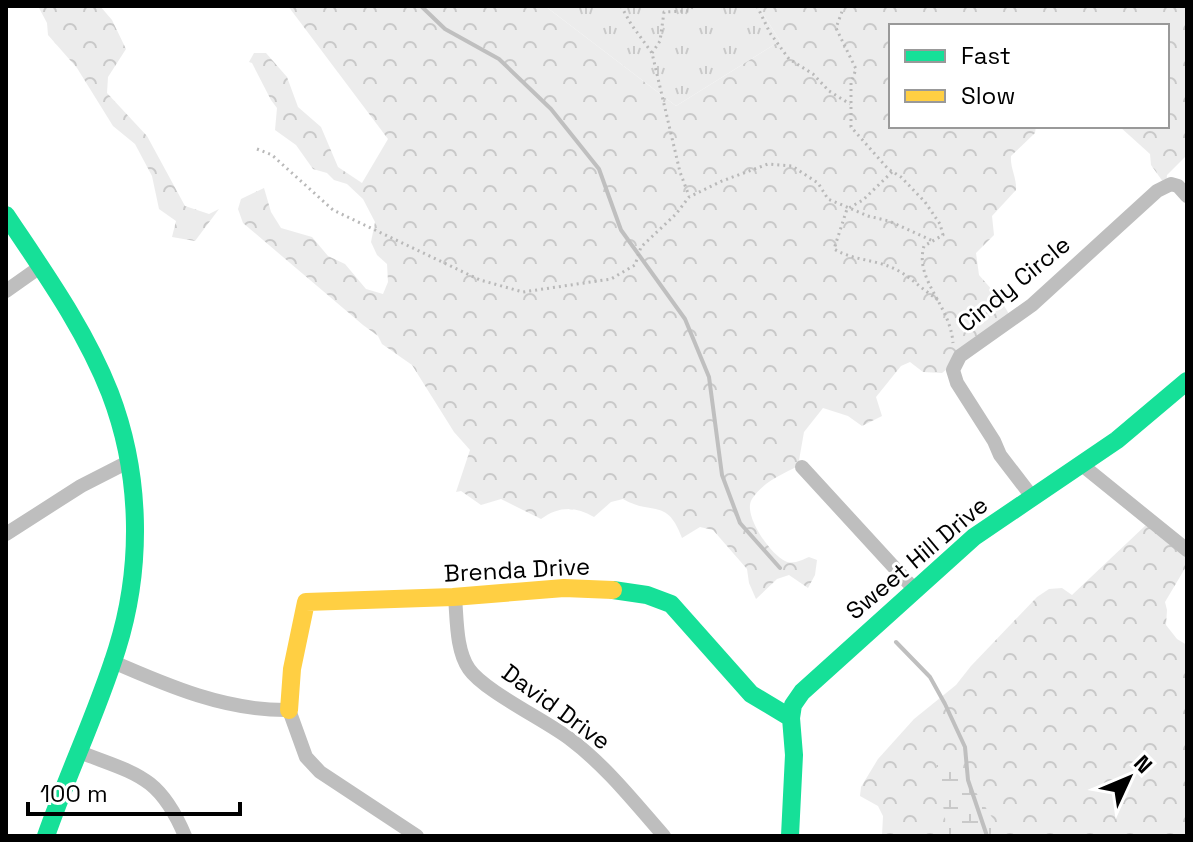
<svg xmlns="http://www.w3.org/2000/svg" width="1193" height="842" font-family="'Space Grotesk',sans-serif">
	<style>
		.grass { fill: url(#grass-tufts) }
		.forest { fill: url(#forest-crowns) }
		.wetland { fill: url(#wetland-marsh) }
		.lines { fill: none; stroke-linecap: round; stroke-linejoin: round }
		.stream { stroke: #bfbfbf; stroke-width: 4 }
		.path { stroke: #b9b9b9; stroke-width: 3; stroke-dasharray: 2 4; stroke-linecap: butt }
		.street { stroke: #bebebe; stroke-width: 14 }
		.fast { stroke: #16e098; stroke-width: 18 }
		.slow { stroke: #ffcf43; stroke-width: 18 }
		.labels { text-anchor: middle; stroke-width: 6; stroke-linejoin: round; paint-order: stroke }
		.street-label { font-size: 24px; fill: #000; stroke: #fff }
	</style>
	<defs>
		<pattern id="grass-tufts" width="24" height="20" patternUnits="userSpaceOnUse" patternTransform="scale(2)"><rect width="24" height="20" fill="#ececec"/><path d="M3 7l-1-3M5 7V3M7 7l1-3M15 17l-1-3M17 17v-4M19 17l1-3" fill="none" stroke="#c9c9c9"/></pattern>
		<pattern id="forest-crowns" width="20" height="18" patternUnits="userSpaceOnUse" patternTransform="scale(2)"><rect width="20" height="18" fill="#ececec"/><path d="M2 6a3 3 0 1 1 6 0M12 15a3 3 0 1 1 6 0" fill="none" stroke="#c9c9c9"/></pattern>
		<pattern id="wetland-marsh" width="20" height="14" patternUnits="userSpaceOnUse" patternTransform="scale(2)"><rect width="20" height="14" fill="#ececec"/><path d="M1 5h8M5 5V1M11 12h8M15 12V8" fill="none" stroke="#c9c9c9"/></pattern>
	</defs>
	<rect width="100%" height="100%" fill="#fff"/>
	<path class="grass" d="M545 6H758L780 41 676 106Z"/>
	<path class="forest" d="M38 6H100L112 20 126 49 108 77 107 93 147 136 185 206 209 214 219 209 195 241 172 237 176 221 159 209 152 176 135 144 113 126 77 68 48 35 47 23Z
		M288 6H545L676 106 780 41 758 6H1187V155L1167 175 1166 186 1151 165 1150 154 1119 126H1167V26H891V126H1036L1035 133 1011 156C1010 168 1017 178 1016 190L992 216 994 235 976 253 979 275 1000 299 1012 319 942 373 923 372 910 362 901 366 876 397 882 416 862 426 848 416 823 408 804 432 798 466C781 475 763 482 752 499 742 514 770 554 785 561 793 565 802 560 809 557L817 560 815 575 808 588 789 575 777 579 756 599 749 583 747 569 713 530 700 527 682 538C667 497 652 516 623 499L611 502 594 517C575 506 559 506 541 519L501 499 481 505 461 491 456 492 470 450 454 432 412 365 382 344 378 336 363 325 243 223 238 209 241 199 264 188 271 212 281 228 312 237 328 256 345 264 366 289 383 294 388 282 387 264 377 255 371 242 375 222 363 199 347 184 334 180 327 173 313 169 296 145 275 130 277 108 271 100 252 63 249 62 254 53H266L287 77 298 107 321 127 338 167 362 183 388 139Z
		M1146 525 1187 558V565L1165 602 1167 610 1166 625 1177 639 1187 645V836H882L883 816 878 806 860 796 861 787 878 759 914 719 956 685 971 666 1037 597 1049 589 1062 588 1072 595Z"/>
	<path class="wetland" d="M933 744 968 780 1004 836H948Z"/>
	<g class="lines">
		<path class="stream" d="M421 6 445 29 499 59 551 109 599 169 621 230 685 319 709 377 722 475 740 523 780 568
			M896 642 930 677 945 704 965 747 968 780 987 836"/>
		<path class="path" d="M621 6 631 24 652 53 680 172 689 196
			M757 6 770 33 789 59 813 74 829 91 850 104
			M844 6 836 28 856 69 851 83V127L888 169 901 177 925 202 940 224 943 235 924 246C914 280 950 304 953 343
			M652 53 660 41 664 12 689 11 693 6
			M257 149 272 155 333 210 480 280 523 292 611 279 635 265 641 247 676 214 689 197 722 181 768 164 792 166 818 183 828 199 868 216 889 221 933 241
			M892 172 863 200 847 209 834 249C854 261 876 259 897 270 912 278 925 292 940 301"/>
		<path class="street" d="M6 291 40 267
			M1082 465 1187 550
			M802 467 914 589
			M1033 498 1000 455 994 441 957 383 953 370 960 356 1032 305 1157 191 1171 184 1178 186 1187 196
			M6 534 81 486 128 462
			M455 597C457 620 456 650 469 669 484 691 547 721 570 739 606 766 635 803 664 836
			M111 661C168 686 226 711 289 710L306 757 320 772 417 836
			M77 751C135 774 159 774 185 836"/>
		<path class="fast" d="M6 215C44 272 85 329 110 393 141 474 143 566 117 649 97 713 68 773 46 836
			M613 590 647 595 671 604 751 694 791 718
			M790 836 794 755 791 718 793 705 802 692 974 537 1117 440 1187 381"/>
		<path class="slow" d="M289 710 292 669 306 602 453 597 564 588 613 590"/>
	</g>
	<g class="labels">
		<g class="street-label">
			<text transform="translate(1014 284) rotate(-39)" y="8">Cindy Circle</text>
			<text transform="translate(917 558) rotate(-40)" y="8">Sweet Hill Drive</text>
			<text transform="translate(517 570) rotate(-3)" y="8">Brenda Drive</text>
			<text transform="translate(556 707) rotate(36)" y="8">David Drive</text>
		</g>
	</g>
	<rect width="1193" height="842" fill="none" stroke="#000000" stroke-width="16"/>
	<rect x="889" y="24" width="280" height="104" fill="#ffffff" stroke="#999999" stroke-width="2"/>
	<rect x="905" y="50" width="40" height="12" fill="#16e098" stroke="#999999" stroke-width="2"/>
	<text x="961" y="64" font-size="24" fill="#000000">Fast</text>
	<rect x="905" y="90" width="40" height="12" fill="#ffcf43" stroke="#999999" stroke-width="2"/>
	<text x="961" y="104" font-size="24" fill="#000000">Slow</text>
	<g transform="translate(1129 778) rotate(46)" stroke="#ffffff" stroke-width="6" paint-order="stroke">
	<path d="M0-6L14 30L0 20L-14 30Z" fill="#000000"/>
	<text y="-12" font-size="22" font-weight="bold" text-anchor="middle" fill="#000000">N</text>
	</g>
	<path d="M28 802v12h212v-12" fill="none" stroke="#000000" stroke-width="4"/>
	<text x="40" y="802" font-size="24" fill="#000000" stroke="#ffffff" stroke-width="6" paint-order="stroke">100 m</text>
</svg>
